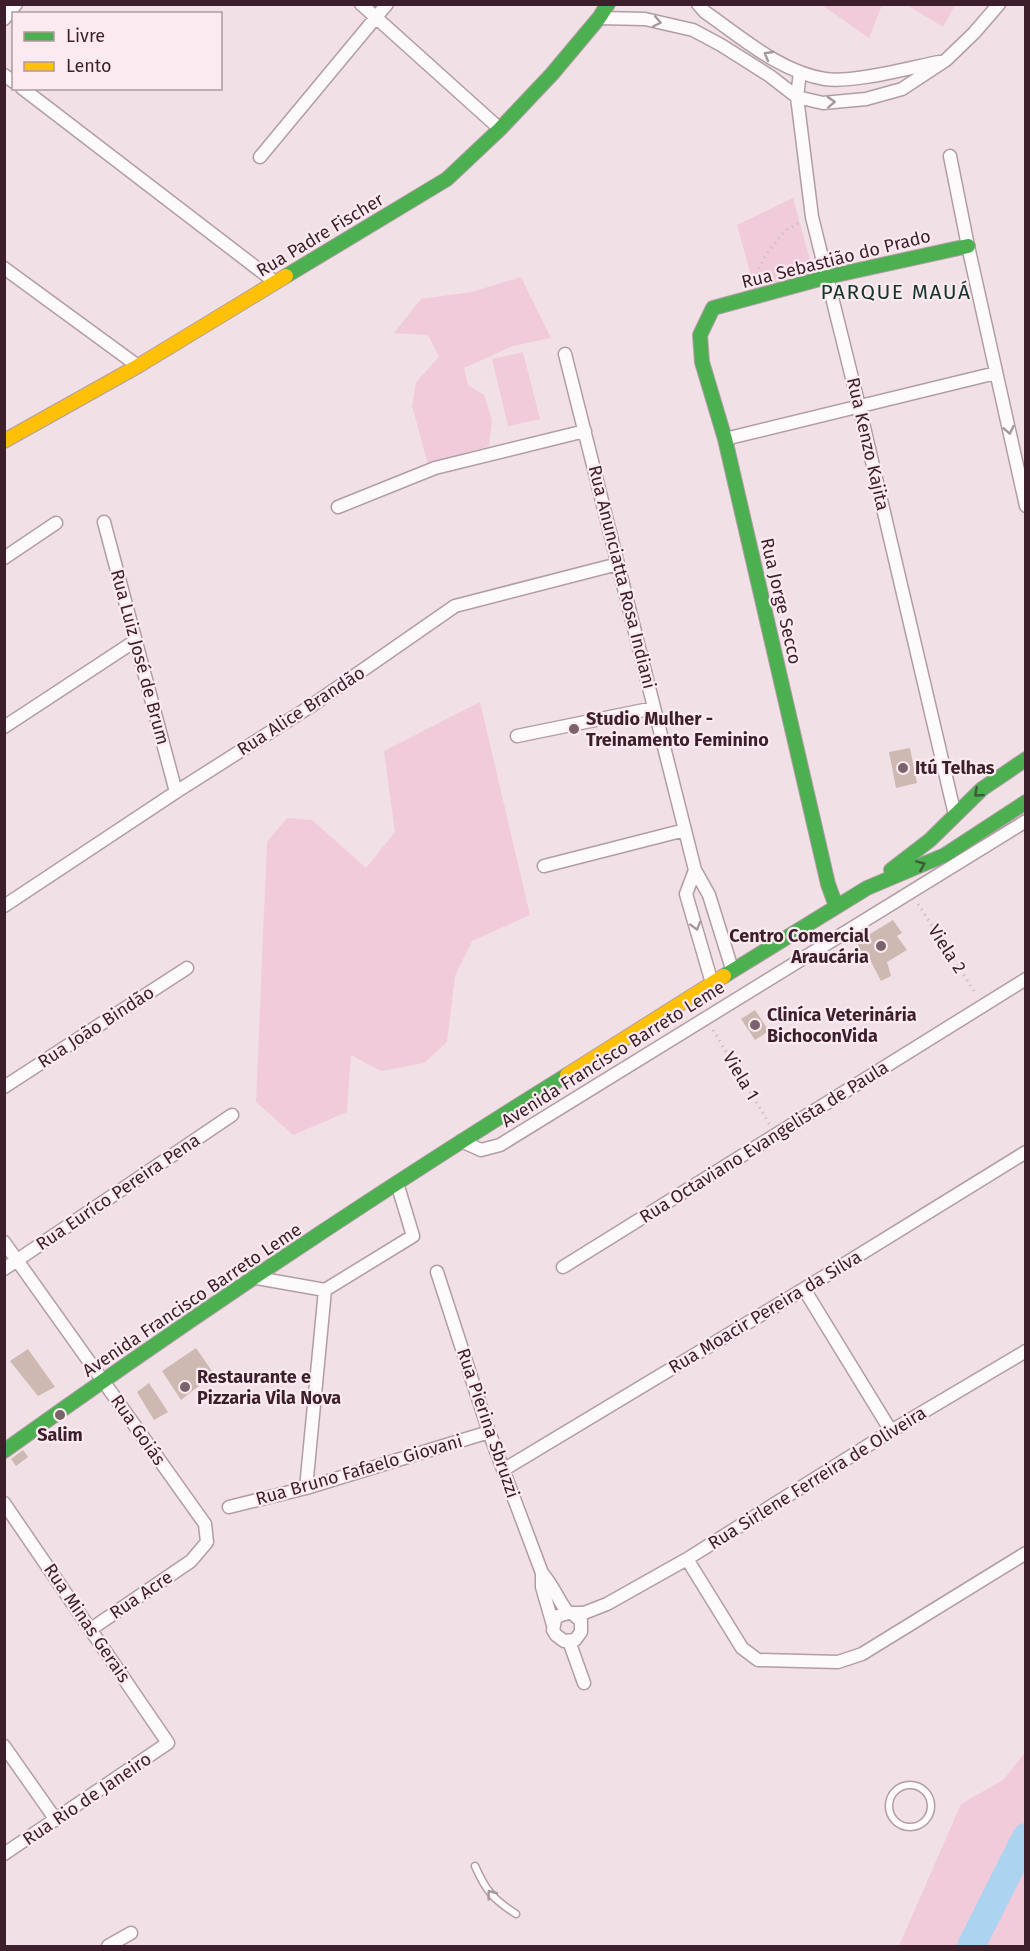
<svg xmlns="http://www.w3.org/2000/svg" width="1030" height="1951" font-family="'Fira Sans',sans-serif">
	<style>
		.green { fill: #f1cbd9 }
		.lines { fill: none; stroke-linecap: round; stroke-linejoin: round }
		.river { stroke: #acd4f0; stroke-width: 28 }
		.building { fill: #ceb9b2 }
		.lane-casing { stroke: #b29da6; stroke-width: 9 }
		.street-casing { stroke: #b29da6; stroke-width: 15 }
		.fast-casing { stroke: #b29da6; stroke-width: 16 }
		.slow-casing { stroke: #b29da6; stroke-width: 16 }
		.path { stroke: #cbc2c6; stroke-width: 3; stroke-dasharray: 1.5 4.5; stroke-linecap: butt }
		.lane { stroke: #fdfafb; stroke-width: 6 }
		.street { stroke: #fdfafb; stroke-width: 12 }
		.fast { stroke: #4caf50; stroke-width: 14 }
		.slow { stroke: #ffc107; stroke-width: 14 }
		.oneway { stroke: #a6979d }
		.oneway2 { stroke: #42593a }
		.poi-dot { fill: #7b636c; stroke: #fbeaf0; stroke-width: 2 }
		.labels { text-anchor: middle; stroke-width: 4.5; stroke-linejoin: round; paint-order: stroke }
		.street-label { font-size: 18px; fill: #3c1f2b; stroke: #fbeaf0 }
		.poi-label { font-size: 18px; font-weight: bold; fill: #3c1f2b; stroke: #fbeaf0; text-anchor: start }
		.quarter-label { font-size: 21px; letter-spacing: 1.5px; fill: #16352d; stroke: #fbeaf0 }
	</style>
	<rect width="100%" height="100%" fill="#f1e0e6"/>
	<path class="green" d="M822 5H882L869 38Z
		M907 5H955L943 27Z
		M793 198 813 271 755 290 737 225Z
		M521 277 551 338 513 346 464 368 468 385 484 395 492 420 489 446 428 464 412 406 416 382 439 357 428 335 394 333 421 299 472 292Z
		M523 352 540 419 508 426 492 359Z
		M480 702 530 915 472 941 455 976 447 1042 424 1063 381 1071 351 1055 347 1112 293 1135 256 1102 267 842 287 818 312 820 366 868 395 832 384 751Z
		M1025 1753V1946H899L961 1804 1003 1780Z"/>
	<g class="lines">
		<path class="river" d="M971 1946 1026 1837"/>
	</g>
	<path class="building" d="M910 748 917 783 896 788 889 752Z
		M893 920 902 933 897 936 907 950 887 962 891 976 881 981 867 954 863 957 857 942Z
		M755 1010 769 1031 755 1040 741 1019Z
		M196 1348 214 1374 181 1400 162 1371Z
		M28 1349 55 1387 38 1396 10 1361Z
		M149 1383 168 1412 154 1420 137 1392Z
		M23 1450 28 1457 16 1466 11 1459Z"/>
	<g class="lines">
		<g class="lane-casing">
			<path id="lane" d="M889 1806a21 21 0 1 1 42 0a21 21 0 1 1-42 0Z
				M475 1866C486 1891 493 1899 516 1914"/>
		</g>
		<g class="street-casing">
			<path id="street" d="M361 4 500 129
				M698 4 705 12C741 37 780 72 825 79 854 83 908 68 939 62
				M599 18 645 19 693 30 721 45 770 76 797 97 823 103 866 99 902 89 946 60 974 33 999 4
				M4 19 16 4
				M800 72 797 97 812 217 859 406 955 815
				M4 75 14 82
				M22 88 275 282
				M950 156 968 246 1026 506
				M260 157 387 4
				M4 268 138 366
				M565 354 695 870 709 895 732 969
				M725 439 996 373
				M338 507 435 468 585 431
				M104 522 176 792
				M4 558 56 523
				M4 727 135 641
				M517 736 654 708
				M544 866 685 830
				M695 870 686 894 712 983
				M4 906 176 792 311 706 455 606 618 564
				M4 1087 187 968
				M461 1141 481 1150 500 1145 1026 821
				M4 1242 205 1524 207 1542 191 1561 91 1629
				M563 1267 1026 979
				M4 1269 232 1115
				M437 1272 489 1432 542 1573V1587L553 1625
				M257 1278 325 1290 413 1236 397 1183
				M804 1289 891 1431
				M503 1470 804 1289 1026 1152
				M306 1488 325 1290
				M4 1503 168 1743 4 1854
				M229 1507 306 1488 489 1432
				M687 1559 742 1648 758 1660 838 1662 862 1654 1026 1553
				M542 1573C553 1585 558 1600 568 1613
				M573 1614 581 1621V1632L575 1640 564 1641 556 1635 553 1630 555 1620 558 1616 568 1613H584L607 1604 687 1559 891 1431 1026 1351
				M569 1641 584 1683
				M4 1746 56 1820
				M108 1946 131 1933"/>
		</g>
		<g class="fast-casing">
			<path id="fast" d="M286 276 447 179 500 129 552 74 599 18 608 4
				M891 870 930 840 982 789 1026 759
				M836 906 828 884 725 439 702 362 700 335 713 308 827 277 968 246
				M724 976 867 888 945 855 1026 802
				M4 1451C187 1320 375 1194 567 1075"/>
		</g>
		<g class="slow-casing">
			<path id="slow" d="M4 441 138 366 286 276
				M567 1075 724 976"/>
		</g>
		<path class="path" d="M758 280 757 271 768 252 786 230 799 223
			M918 904 976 994
			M713 1030 770 1125"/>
		<use href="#lane" class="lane"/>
		<use href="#street" class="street"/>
		<use href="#fast" class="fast"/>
		<use href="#slow" class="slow"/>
	</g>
	<defs><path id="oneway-chevron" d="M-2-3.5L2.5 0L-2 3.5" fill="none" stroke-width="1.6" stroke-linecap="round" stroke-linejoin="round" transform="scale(1.5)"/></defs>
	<g class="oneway">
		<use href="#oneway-chevron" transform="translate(657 22) rotate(12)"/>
		<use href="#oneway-chevron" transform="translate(768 55) rotate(-150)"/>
		<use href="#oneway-chevron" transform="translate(831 102) rotate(-3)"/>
		<use href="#oneway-chevron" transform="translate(1009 430) rotate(78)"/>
		<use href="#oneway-chevron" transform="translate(696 926) rotate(74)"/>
		<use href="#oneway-chevron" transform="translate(491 1894) rotate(-127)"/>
	</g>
	<g class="oneway2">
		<use href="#oneway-chevron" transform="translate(978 793) rotate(139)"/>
		<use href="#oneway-chevron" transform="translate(921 865) rotate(-23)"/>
	</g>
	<g class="poi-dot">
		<circle cx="574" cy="729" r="6"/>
		<circle cx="903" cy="768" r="6"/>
		<circle cx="881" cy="946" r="6"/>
		<circle cx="755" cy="1025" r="6"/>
		<circle cx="185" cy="1387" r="6"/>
		<circle cx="60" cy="1415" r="6"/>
	</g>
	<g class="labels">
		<g class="street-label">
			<text transform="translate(320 235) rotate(-31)" y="6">Rua Padre Fischer</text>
			<text transform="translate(836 259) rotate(-14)" y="6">Rua Sebastião do Prado</text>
			<text transform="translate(868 444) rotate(77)" y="6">Rua Kenzo Kajita</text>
			<text transform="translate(622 577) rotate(76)" y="6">Rua Anunciatta Rosa Indiani</text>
			<text transform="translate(781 601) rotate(77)" y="6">Rua Jorge Secco</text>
			<text transform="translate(140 657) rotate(75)" y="6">Rua Luiz José de Brum</text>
			<text transform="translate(301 711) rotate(-33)" y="6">Rua Alice Brandão</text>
			<text transform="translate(947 949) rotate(57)" y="6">Viela 2</text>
			<text transform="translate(96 1027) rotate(-33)" y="6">Rua João Bindão</text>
			<text transform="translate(613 1054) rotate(-32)" y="6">Avenida Francisco Barreto Leme</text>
			<text transform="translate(741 1076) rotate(59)" y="6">Viela 1</text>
			<text transform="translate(764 1142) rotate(-32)" y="6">Rua Octaviano Evangelista de Paula</text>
			<text transform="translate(118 1192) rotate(-34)" y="6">Rua Euríco Pereira Pena</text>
			<text transform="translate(192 1300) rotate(-34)" y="6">Avenida Francisco Barreto Leme</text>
			<text transform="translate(765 1312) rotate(-31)" y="6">Rua Moacir Pereira da Silva</text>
			<text transform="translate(488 1423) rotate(71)" y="6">Rua Pierina Sbruzzi</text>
			<text transform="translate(138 1430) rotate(55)" y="6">Rua Goiás</text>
			<text transform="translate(359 1470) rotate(-16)" y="6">Rua Bruno Fafaelo Giovani</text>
			<text transform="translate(817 1478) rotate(-32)" y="6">Rua Sirlene Ferreira de Oliveira</text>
			<text transform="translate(141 1595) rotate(-34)" y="6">Rua Acre</text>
			<text transform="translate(87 1623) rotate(56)" y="6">Rua Minas Gerais</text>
			<text transform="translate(87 1799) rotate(-34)" y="6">Rua Rio de Janeiro</text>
		</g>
		<g class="poi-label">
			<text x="586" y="725">Studio Mulher -<tspan x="586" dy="21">Treinamento Feminino</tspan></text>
			<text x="915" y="774">Itú Telhas</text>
			<text x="869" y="942" text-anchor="end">Centro Comercial<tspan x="869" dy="21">Araucária</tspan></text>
			<text x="767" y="1021">Cliníca Veterinária<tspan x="767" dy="21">BichoconVida</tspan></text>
			<text x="197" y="1383">Restaurante e<tspan x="197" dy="21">Pizzaria Vila Nova</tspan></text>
			<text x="60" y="1441" text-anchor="middle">Salim</text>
		</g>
		<g class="quarter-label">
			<text x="896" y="299">PARQUE MAUÁ</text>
		</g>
	</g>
	<rect width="1030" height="1951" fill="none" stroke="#3c1f2b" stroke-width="12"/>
	<rect x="12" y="12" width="210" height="78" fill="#fbeaf0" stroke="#af99a1" stroke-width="1.5"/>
	<rect x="24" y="32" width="30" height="9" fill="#4caf50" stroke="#af99a1" stroke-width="1.5"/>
	<text x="66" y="42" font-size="18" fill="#3c1f2b">Livre</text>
	<rect x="24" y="62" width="30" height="9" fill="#ffc107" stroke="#af99a1" stroke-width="1.5"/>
	<text x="66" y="72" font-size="18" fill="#3c1f2b">Lento</text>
</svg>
